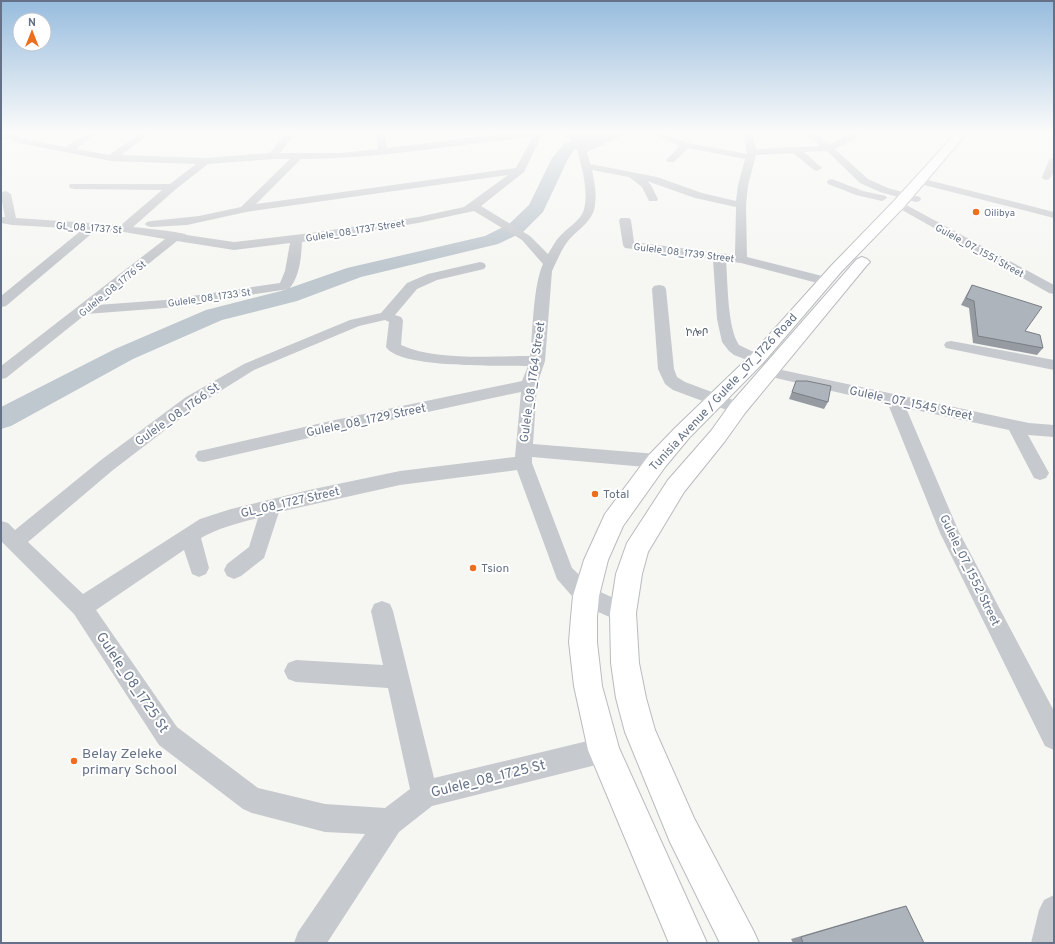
<svg xmlns="http://www.w3.org/2000/svg" width="1055" height="944" font-family="Overpass,'Noto Sans Ethiopic',sans-serif">
	<style>
		.lines { fill: none; stroke-linecap: round; stroke-linejoin: round }
		.river { fill: #bfc8cf; fill-rule: evenodd }
		.trunk-casing { stroke: #b8bbbf; stroke-width: 2 }
		.minor { fill: #c6c9cd; fill-rule: evenodd }
		.trunk { fill: #fff; fill-rule: evenodd }
		.wall { fill: #969ba2 }
		.building { fill: #aeb4bc; stroke: #7a7e84 }
		.poi-dot { fill: #ec6e1e; stroke: #fff; stroke-width: 1.5 }
		.labels { text-anchor: middle; stroke-width: 4; stroke-linejoin: round; paint-order: stroke }
		.far-poi-label { font-size: 10px; fill: #647186; stroke: #fff; text-anchor: start }
		.far-street-label { font-size: 10px; fill: #647186; stroke: #fff }
		.far-neighbourhood-label { font-size: 11px; fill: #525c6a; stroke: #fff }
		.street-label { font-size: 12px; fill: #647186; stroke: #fff }
		.poi-label { font-size: 12px; fill: #647186; stroke: #fff; text-anchor: start }
		.near-street-label { font-size: 14px; fill: #647186; stroke: #fff }
		.near-poi-label { font-size: 14px; fill: #647186; stroke: #fff; text-anchor: start }
	</style>
	<rect width="100%" height="100%" fill="#f6f7f3"/>
	<g class="lines">
		<path class="river" d="M594 133H616L614 136 574 150 568 159 543 212 523 232 498 244 361 277 297 301 222 320 133 359 11 426 1 429V407L115 349 206 310 281 291 347 268 485 236 509 224 529 205 552 158 564 144Z"/>
		<g class="trunk-casing">
			<path id="trunk" d="M956 133H967L904 207 841 272 763 363 689 438 665 467 623 526 608 560 599 596 597 617V642L602 686 619 748 707 943H669L588 750 574 686 569 642 571 617 573 596 584 560 605 514 649 455 675 428 751 355 831 266 894 201Z
				M862 257 867 259 870 262 867 265 745 413 725 441 684 492 648 552 642 574 636 613 639 663 646 698 655 730 694 818 753 930 759 943H720L670 842 625 732 616 698 611 663 610 613 616 574 627 543 668 480 711 431 731 403 857 259Z"/>
		</g>
		<path class="minor" d="M10 133H17L20 138 66 147 87 133H97L76 149 109 155 141 133H151L121 155 205 158 270 153 286 133H295L280 153H341L378 149 376 133H384L387 148 510 133H543L524 172 481 206 530 236 548 254C552 248 555 241 560 236 567 228 577 223 582 214 591 197 581 164 576 146L572 141 561 133H572L576 136 583 133H596L581 140 586 146 616 133H628L587 152 590 164 657 177 702 193 736 201 738 185 745 159 688 148 674 162H668L666 160 680 146 650 133H663L688 143 747 154 743 133H752L756 149 820 146 805 133H815L830 144 852 133H858L860 135 858 137 835 149 868 179 888 188 920 197 921 199 920 201 916 202 880 192 860 183 827 151 804 152 822 168 817 171 814 170 793 153 756 155 748 185 746 205 747 257 830 278 831 281 830 284 825 285 741 263 726 261C728 283 727 327 739 345L762 356 764 359 762 362 757 364 752 362 734 355 729 351 722 342 717 319 713 259 625 248 623 245 619 220 621 218H629L631 220 634 242 735 255 736 207 695 198 647 181 651 185 658 199 657 201H649L642 187 629 177 592 170C594 181 597 193 595 204 594 221 578 229 568 241 561 250 557 261 552 271L545 361 537 385 533 444 657 454 663 456 666 461 663 466 657 468 532 457V463L572 568 594 589 631 606 634 613 631 620 623 623 578 603 557 579 517 470 400 485 279 512 264 558 241 576 234 579 227 576 224 570 227 564 249 547 258 518C238 523 219 528 201 538L209 568 206 574 199 577 192 574 184 550 96 610 177 727 258 788 325 804 385 808 410 789 388 688 296 682 288 679 284 671 288 663 296 660 383 665 371 611 374 604 382 601 390 604 393 611 434 778 604 737 613 741 617 750 613 759 604 763 432 806 399 832 327 943H294L298 932 365 834 325 832 252 813 243 809 159 745 74 614 1 541V521L8 523 15 530 101 460 186 397 244 364 350 320 381 313 407 283 428 274 480 262 484 263 486 266 484 269 437 280 417 289 395 315 401 317 403 320 401 345C435 361 492 356 530 356 533 330 533 286 543 264L522 240 474 211 418 223 302 242C301 258 300 276 289 289L165 308 86 314 6 378 1 379V366L165 239 124 232 96 230 6 306 1 307V296L83 229 12 225 1 223V217H5L1 196 2 192 6 191 11 194 16 218 121 225 162 190 74 189 70 188 69 186 70 184H170L196 164 111 161 14 142 11 138 1 141V135ZM533 136 516 168 256 204 301 159C378 159 455 145 533 136ZM273 159H290L241 207 199 216 151 221 147 222 145 224 147 226 151 227 187 225 246 212 508 175 464 207 418 217 311 233 234 242 187 235C184 232 142 228 133 227L176 189 208 164ZM177 241 234 250 290 243 285 271 280 283 165 300 97 305ZM385 320 389 322 386 347C400 369 501 365 528 366L522 381 335 420 204 450 198 451 195 456 198 461 204 462 335 432 521 392 515 457 400 471 309 490 231 509 200 519 83 594 28 542 113 470 198 405 254 370 359 326Z
			M1054 157C1054 165 1055 177 1047 180L1043 179 1042 177 1049 160Z
			M920 178 1054 212V218L916 183 915 181 916 179Z
			M832 179 863 191 886 196 887 198 882 201 856 195 828 184 827 182 828 180Z
			M899 201 1054 285V294L1049 293 895 206 894 204Z
			M659 285 664 286 666 289 674 369 677 377 685 382 744 404 746 408 744 412 738 414 732 412 673 390 665 384 658 369 652 289 654 286Z
			M951 341 1054 360V370L946 348 944 345 946 342Z
			M768 367 1029 423 1054 425V437L1028 435 1049 473 1046 478 1040 480 1034 478 1009 430 906 408 959 532 1054 711V750L1045 746 940 533 888 404 763 375 760 372 763 369Z
			M1054 895V943H1031L1039 910 1044 900Z"/>
		<use href="#trunk" class="trunk"/>
	</g>
	<path class="wall" d="M972 285 1025 331 1043 348 1037 355 973 343 969 308 961 305 968 292Z
		M796 381 828 402 824 409 789 399Z
		M906 906 923 943H793L791 939 893 909Z"/>
	<path class="building" d="M972 285 1042 307 1025 331 1040 335 1043 348 978 336 974 301 966 298Z
		M796 381H807L831 386 828 402 792 392Z
		M906 906 924 943H803L801 937Z"/>
	<linearGradient id="sky" x2="0" y2="1"><stop stop-color="#97bcde"/><stop offset="0.5" stop-color="#fbfbfa"/><stop offset="1" stop-color="#fbfbfa" stop-opacity="0"/></linearGradient>
	<rect width="1055" height="265" fill="url(#sky)"/>
	<g class="poi-dot">
		<circle cx="976" cy="212" r="4"/>
		<circle cx="595" cy="494" r="4"/>
		<circle cx="473" cy="568" r="4"/>
		<circle cx="74" cy="761" r="4"/>
	</g>
	<g class="labels">
		<g class="far-poi-label">
			<text x="984" y="216">Oilibya</text>
		</g>
		<g class="far-street-label">
			<text transform="translate(89 227) rotate(4)" y="4">GL_08_1737 St</text>
			<text transform="translate(355 230) rotate(-9)" y="4">Gulele_08_1737 Street</text>
			<text transform="translate(980 250) rotate(29)" y="4">Gulele_07_1551 Street</text>
			<text transform="translate(684 252) rotate(7)" y="4">Gulele_08_1739 Street</text>
			<text transform="translate(112 288) rotate(-39)" y="4">Gulele_08_1776 St</text>
			<text transform="translate(209 297) rotate(-8)" y="4">Gulele_08_1733 St</text>
		</g>
		<g class="far-neighbourhood-label">
			<text x="697" y="336">ኮሎቦ</text>
		</g>
		<g class="street-label">
			<text transform="translate(532 382) rotate(-82)" y="4">Gulele_08_1764 Street</text>
			<text transform="translate(723 392) rotate(-47)" y="4">Tunisia Avenue / Gulele _07_1726 Road</text>
			<text transform="translate(911 403) rotate(12)" y="4">Gulele _07_1545 Street</text>
			<text transform="translate(177 414) rotate(-35)" y="4">Gulele_08_1766 St</text>
			<text transform="translate(366 420) rotate(-12)" y="4">Gulele_08_1729 Street</text>
			<text transform="translate(290 502) rotate(-13)" y="4">GL_08_1727 Street</text>
			<text transform="translate(970 570) rotate(64)" y="4">Gulele_07_1552 Street</text>
		</g>
		<g class="poi-label">
			<text x="603" y="498">Total</text>
			<text x="481" y="572">Tsion</text>
		</g>
		<g class="near-street-label">
			<text transform="translate(133 682) rotate(56)" y="5">Gulele_08_1725 St</text>
			<text transform="translate(488 778) rotate(-14)" y="5">Gulele_08_1725 St</text>
		</g>
		<g class="near-poi-label">
			<text x="82" y="758">Belay Zeleke<tspan x="82" dy="16">primary School</tspan></text>
		</g>
	</g>
	<rect width="1055" height="944" fill="none" stroke="#647186" stroke-width="4"/>
	<g transform="translate(32 32)"><circle r="19" fill="#ffffff" stroke="#c1c6cf"/>
	<path d="M0-3L7 15L0 10L-7 15Z" fill="#ec6e1e"/>
	<text y="-6" font-size="11" font-weight="bold" text-anchor="middle" fill="#647186">N</text>
	</g>
</svg>
